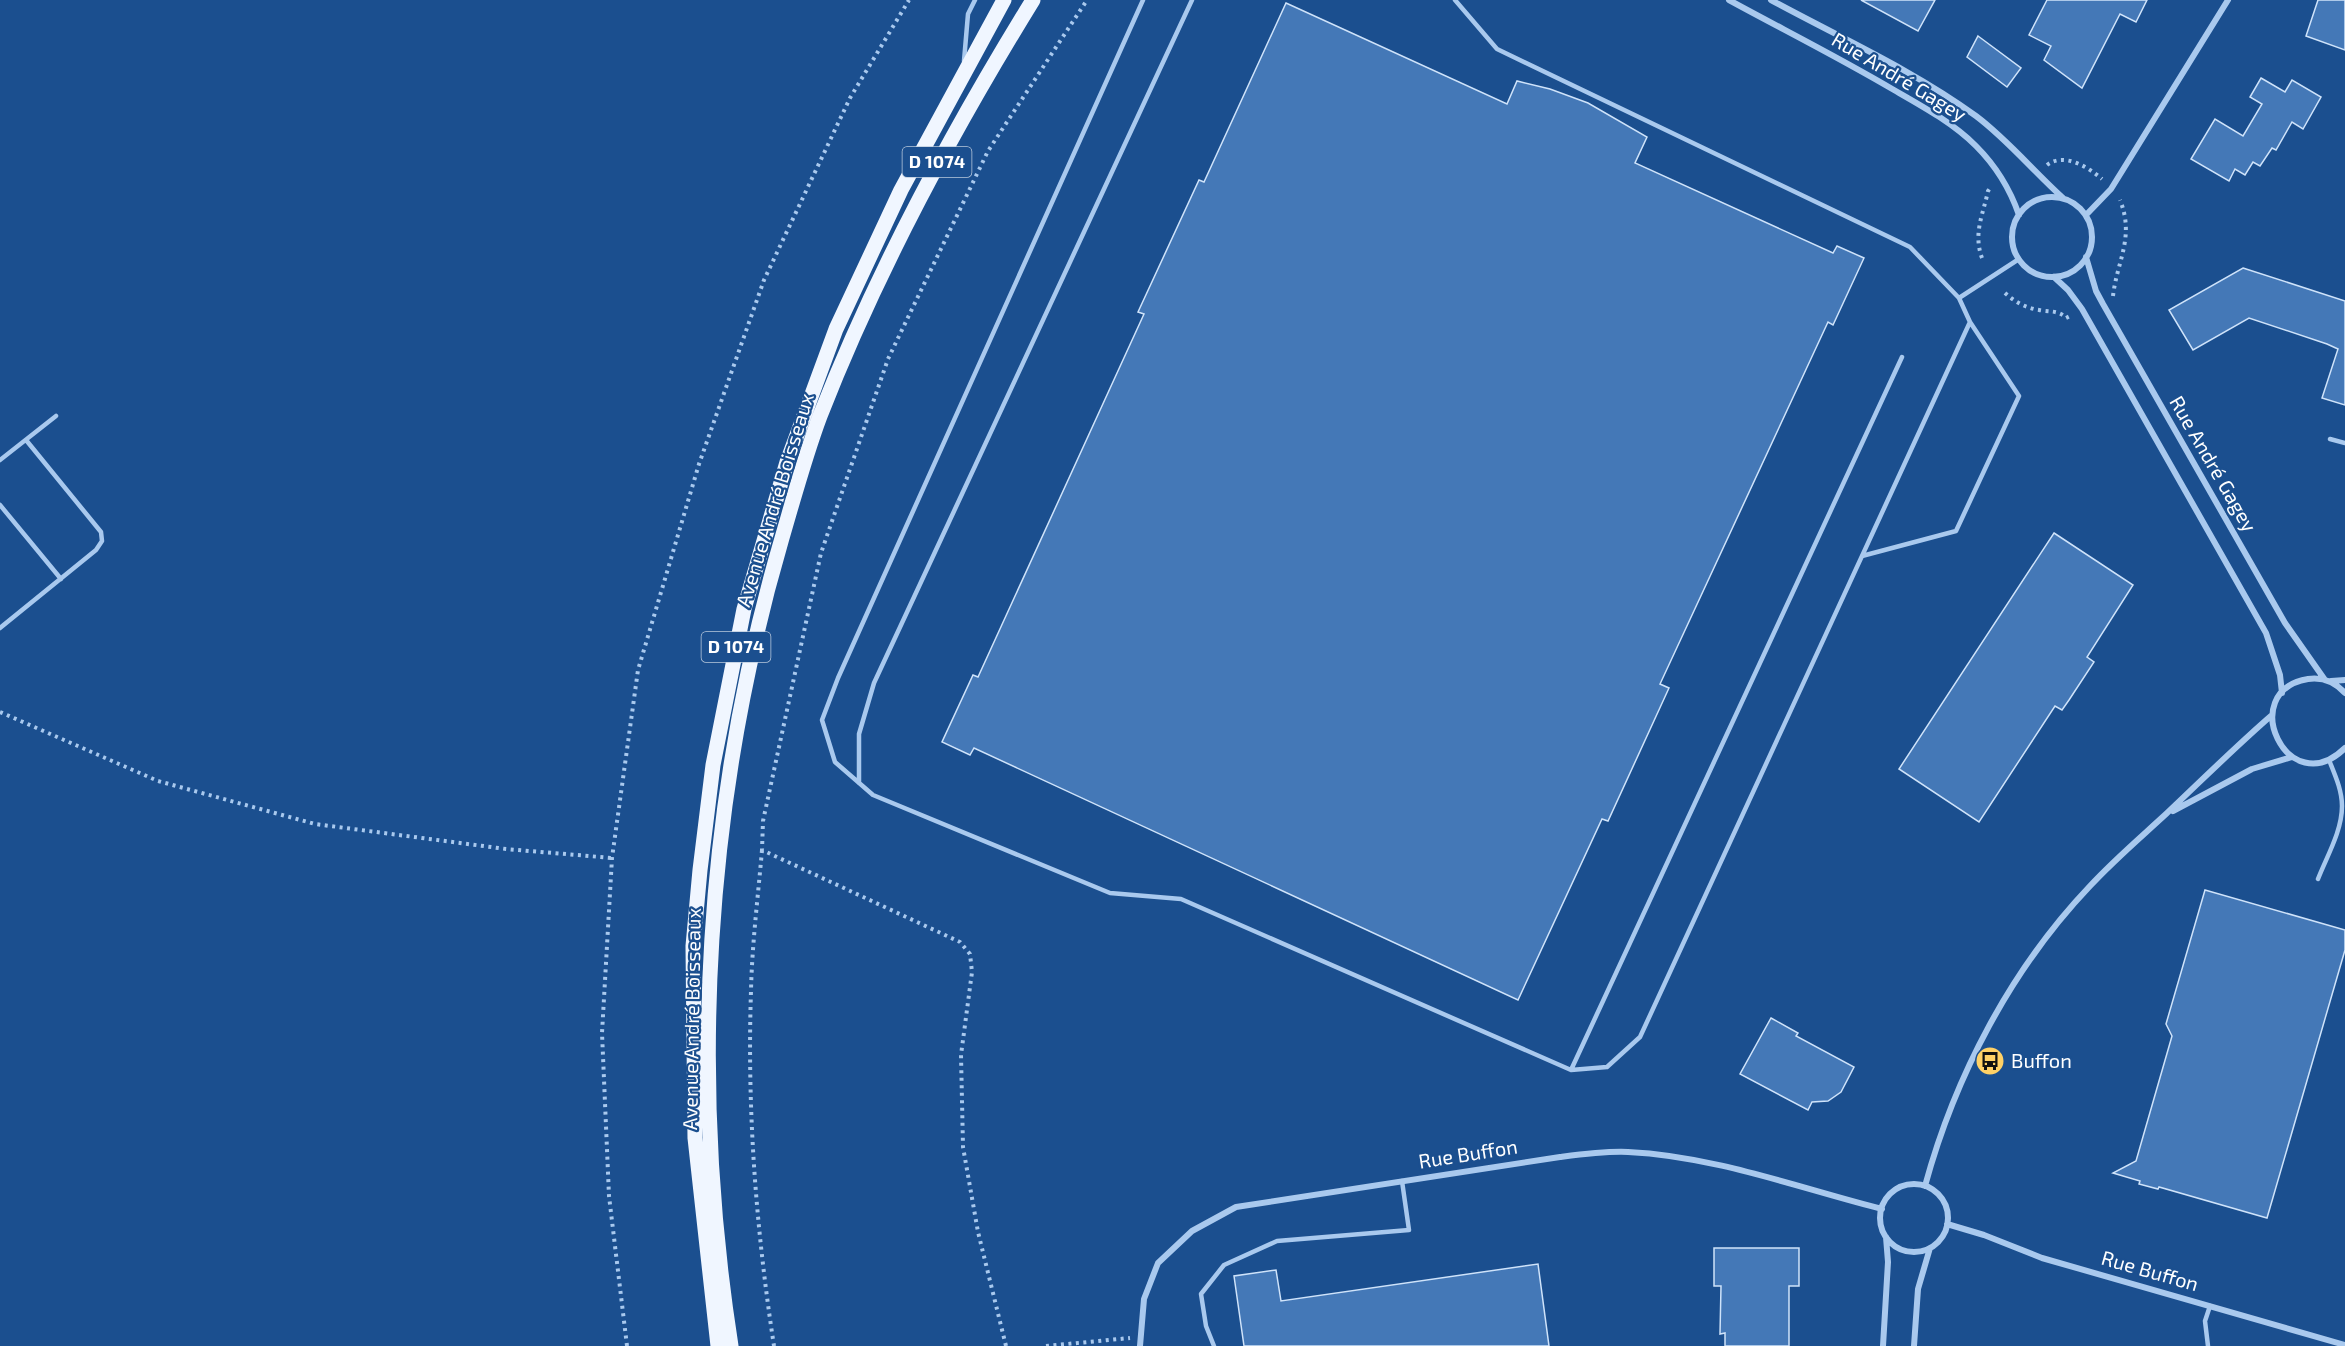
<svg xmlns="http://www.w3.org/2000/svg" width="2345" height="1346" font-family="'Exo 2',sans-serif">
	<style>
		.building { fill: #4478b7; stroke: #cfe3fa; stroke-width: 1.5 }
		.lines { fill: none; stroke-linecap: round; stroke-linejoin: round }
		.path { stroke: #a9c9ee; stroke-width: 4; stroke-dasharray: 3 4.5; stroke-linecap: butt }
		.service { stroke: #a9c9ee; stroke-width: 4.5 }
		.minor { stroke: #a9c9ee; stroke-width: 6 }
		.primary { stroke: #f0f6ff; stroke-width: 15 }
		.labels { text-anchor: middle; stroke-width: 4.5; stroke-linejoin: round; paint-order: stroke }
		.shield { fill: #1b4f8f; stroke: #bbcadd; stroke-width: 1.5 }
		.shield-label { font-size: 18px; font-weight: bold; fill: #fff }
		.street-label { font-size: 20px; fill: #fff; stroke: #1b4f8f }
		.poi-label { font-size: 20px; fill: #fff; stroke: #1b4f8f; text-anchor: start }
	</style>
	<rect width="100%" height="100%" fill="#1b4f8f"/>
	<path class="building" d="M1861 0H1935L1918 31Z
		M2047 0H2147L2136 22 2120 14 2082 88 2044 60 2051 46 2029 35Z
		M2318 0H2345V50L2306 36Z
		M1286 3 1507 104 1517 81 1550 89 1588 103 1647 137 1635 163 1833 253 1837 246 1864 258 1833 325 1828 322 1660 684 1669 688 1608 821 1602 819 1518 1000 974 748 970 755 942 742 973 675 978 677 1144 314 1138 312 1199 180 1204 182Z
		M1978 36 2021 68 2007 87 1967 57Z
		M2261 78 2285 92 2292 80 2321 97 2303 129 2292 122 2276 150 2272 148 2260 166 2253 162 2245 175 2235 169 2229 181 2191 159 2215 119 2243 136 2262 104 2250 97Z
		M2243 268 2345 301V405L2322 398 2338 349 2327 344 2249 318 2193 350 2169 310Z
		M2054 533 2133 585 2087 657 2094 662 2069 700 2062 710 2055 706 1979 822 1899 769Z
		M2205 890 2345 930V950L2267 1218 2159 1187 2158 1189 2139 1184 2140 1181 2113 1173 2136 1161 2172 1036 2166 1024Z
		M1771 1018 1798 1033 1796 1036 1854 1067 1841 1092 1828 1101 1812 1102 1808 1110 1740 1074Z
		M1714 1248H1799V1286H1789V1346H1725V1333L1720 1334 1721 1286H1714Z
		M1538 1264 1549 1346H1244L1234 1276 1276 1270 1281 1301Z"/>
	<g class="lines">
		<path class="path" d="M2047 165C2064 152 2088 167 2102 179
			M1982 258C1973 233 1983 215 1988 191L1991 187
			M2005 293C2015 302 2026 308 2039 310 2049 312 2059 310 2066 318L2072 315
			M2113 296C2117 261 2135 237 2120 200
			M0 712 158 781 315 824 506 849 612 858
			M762 850C758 897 752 944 751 991 747 1110 756 1229 774 1346
			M627 1346 609 1196 602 1033 612 858 638 670 699 464 764 280 850 98 909 0
			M1006 1346 978 1232 963 1147 961 1055 972 972 970 954 960 942 762 850 763 821 821 553 888 359 988 151 1087 0
			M1046 1346 1130 1338"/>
		<path class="service" d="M1143 0 838 678 822 720 835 762 873 795 1110 893 1181 899 1571 1070 1607 1067 1640 1037 1970 322 1959 298 1910 247 1497 49 1455 0
			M964 61 968 14 975 0
			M1959 298 2019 259
			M2330 439 2345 443
			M0 460 56 416
			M0 505 61 579
			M1862 556 1956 531 2019 396 1970 322
			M0 628 96 550 102 541 101 532 26 440
			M859 783V734L874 683 1192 0
			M2318 879C2327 856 2342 831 2342 806 2342 790 2335 775 2329 760
			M1571 1070 1902 357
			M1214 1346 1206 1326 1201 1294 1224 1265 1277 1241 1409 1230 1402 1181
			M2208 1346 2205 1321 2210 1306"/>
		<path class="minor" d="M1729 0C1784 30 1840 58 1894 90 1922 106 1953 123 1976 146 1995 165 2010 189 2019 215
			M1771 0C1839 37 1913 70 1976 116 2008 140 2033 171 2063 198
			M2012 237a40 40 0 1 1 80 0a40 40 0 1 1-80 0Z
			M2086 215 2111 189 2228 0
			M2086 257 2096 291 2103 304 2285 623 2325 680
			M2054 277 2068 290 2082 309 2266 633 2280 675 2282 693
			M2331 681 2345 680
			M2345 693C2335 682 2322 677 2308 679 2235 691 2288 804 2345 748
			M2173 811 2252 769 2292 757
			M1880 1218a34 34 0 1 1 68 0a34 34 0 1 1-68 0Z
			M1925 1186C1955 1076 2011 969 2090 886 2114 860 2140 838 2166 814 2201 781 2235 747 2272 715
			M1947 1224 1984 1235 2042 1258 2345 1345
			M1140 1346 1144 1299 1158 1263 1192 1231 1236 1207 1560 1157C1583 1154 1605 1151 1628 1152 1714 1156 1799 1188 1882 1209
			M1883 1346 1888 1262 1886 1237
			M1914 1346 1918 1289 1930 1248"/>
		<path class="primary" d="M718 1346 695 1138 693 946 700 870 713 765 744 609 787 462 836 329 901 190 1004 0
			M731 1346C689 1077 705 800 782 538 794 497 805 456 820 416 877 270 951 133 1033 0"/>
	</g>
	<defs>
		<g id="bus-disc" transform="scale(1.5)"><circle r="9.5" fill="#ffd166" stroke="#1b4f8f"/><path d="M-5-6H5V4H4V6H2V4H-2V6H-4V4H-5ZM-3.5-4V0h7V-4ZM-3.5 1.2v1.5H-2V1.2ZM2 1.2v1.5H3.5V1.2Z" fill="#111"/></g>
	</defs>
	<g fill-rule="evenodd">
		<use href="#bus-disc" x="1990" y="1061"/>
	</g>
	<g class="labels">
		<g class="shield">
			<rect x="902.5" y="147" width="69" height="30" rx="4.5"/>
			<rect x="701.5" y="632" width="69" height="30" rx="4.5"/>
		</g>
		<g class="shield-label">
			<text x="937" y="168">D 1074</text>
			<text x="736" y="653">D 1074</text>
		</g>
		<g class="street-label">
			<text transform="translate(1899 77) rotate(31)" y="7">Rue André Gagey</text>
			<text transform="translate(2213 464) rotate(60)" y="7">Rue André Gagey</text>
			<text transform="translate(775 500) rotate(-73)" y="7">Avenue André Boisseaux</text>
			<text transform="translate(692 1019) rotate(-89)" y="7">Avenue André Boisseaux</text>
			<text transform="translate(1468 1154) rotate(-9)" y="7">Rue Buffon</text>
			<text transform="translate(2150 1271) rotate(16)" y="7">Rue Buffon</text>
		</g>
		<g class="poi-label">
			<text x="2011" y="1068">Buffon</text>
		</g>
	</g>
</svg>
